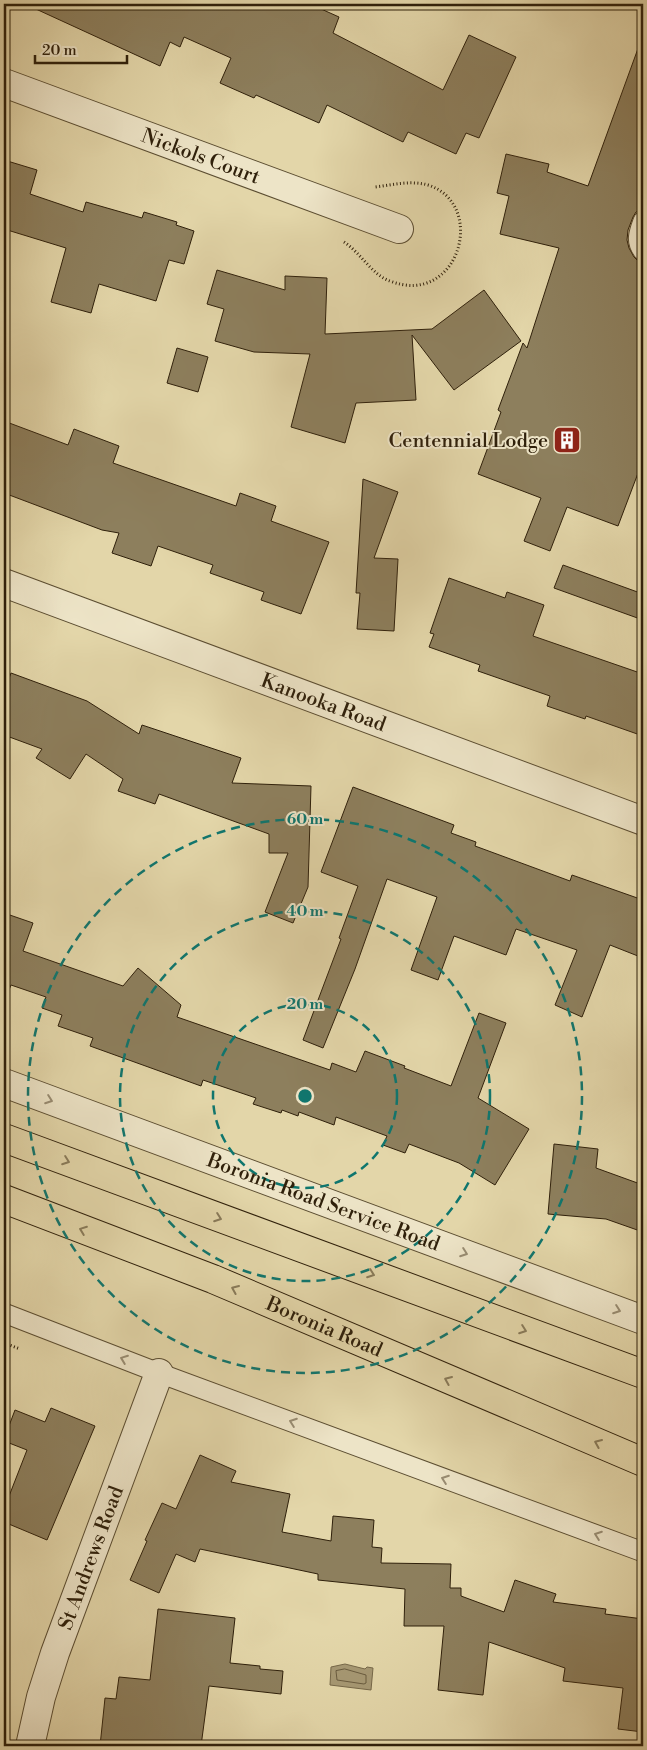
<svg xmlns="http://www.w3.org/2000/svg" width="647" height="1750" font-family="'Libre Bodoni',serif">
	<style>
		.water { fill: #a69873; stroke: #766849 }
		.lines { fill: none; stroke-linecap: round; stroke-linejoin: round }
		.shore { stroke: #6a5c3f; stroke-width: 1 }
		.building { fill: #8d7f5d; stroke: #2f200b }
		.lane-casing { stroke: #5c4e32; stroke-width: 21 }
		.street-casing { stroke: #5c4e32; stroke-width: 30 }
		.primary-casing { stroke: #2f200b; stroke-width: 30 }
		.path { stroke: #2f200b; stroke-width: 3; stroke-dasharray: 1 2.5; stroke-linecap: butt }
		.lane { stroke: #ede4c7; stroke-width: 19 }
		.street { stroke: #ede4c7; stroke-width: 28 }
		.primary { stroke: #e3d6a9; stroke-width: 28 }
		.oneway { stroke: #988c72 }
		.oneway2 { stroke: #897b5a }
		.ring { fill: none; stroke: #0f766e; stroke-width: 2.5; stroke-dasharray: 9 6 }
		.labels { text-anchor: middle; stroke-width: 4; stroke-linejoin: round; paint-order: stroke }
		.street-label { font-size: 20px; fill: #2f200b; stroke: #ede4c7 }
		.poi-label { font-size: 20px; fill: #2f200b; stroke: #ede4c7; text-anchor: end }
		.centre { fill: #0f766e; stroke: #ede4c7; stroke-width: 2.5 }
		.ring-label { font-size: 15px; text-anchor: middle; font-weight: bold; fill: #0f766e; stroke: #ede4c7; stroke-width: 4; stroke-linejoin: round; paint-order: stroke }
	</style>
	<rect width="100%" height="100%" fill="#e3d6a9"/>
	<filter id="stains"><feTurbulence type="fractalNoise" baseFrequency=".004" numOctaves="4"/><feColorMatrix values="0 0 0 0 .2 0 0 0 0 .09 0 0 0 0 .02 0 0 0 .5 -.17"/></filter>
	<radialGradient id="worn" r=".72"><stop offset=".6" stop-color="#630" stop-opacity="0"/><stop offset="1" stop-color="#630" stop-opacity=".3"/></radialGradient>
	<path class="water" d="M345 1664 365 1669 367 1667 373 1668 371 1690 330 1685 331 1667Z"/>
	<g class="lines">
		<path class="shore" d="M345 1669 366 1675V1683L364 1684 337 1680 336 1671Z"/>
	</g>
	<path class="building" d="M25 4H310L339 17 333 33 443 90 469 35 516 57 479 138 466 133 456 154 408 132 403 142 327 105 319 123 256 95 254 98 220 83 231 58 184 37 180 47 170 42 160 66Z
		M640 43 643 44V210L636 212 633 217 628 230 627 240 629 248 634 257 638 261 643 262V460L618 526 567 507 550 551 524 541 541 498 478 474 501 412 498 410 523 343 527 348 559 248 500 234 509 196 497 193 506 154 549 164 547 172 588 186Z
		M4 160 37 170 30 194 83 212 86 202 142 218 144 212 177 222 176 225 194 231 184 264 169 260 156 301 99 284 91 313 51 302 66 248 4 229Z
		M217 270 285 290V276L327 278 325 334 432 329 484 290 521 341 454 390 412 335 416 400 356 403 345 443 291 427 310 354 254 352 215 341 224 309 207 304Z
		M177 348 208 357 198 392 167 383Z
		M4 421 68 445 74 429 119 446 113 463 236 506 240 493 276 506 271 521 329 542 301 614 261 600 264 592 210 573 213 565 158 546 151 566 112 553 119 533 102 530 4 493Z
		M363 479 398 492 374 558 398 559 394 631 357 629 360 593H356Z
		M563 565 643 594V620L554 588Z
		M449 578 505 598 507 592 544 605 533 636 643 674V736L586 716 585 719 547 706 550 696 478 671 480 665 429 647 434 634 430 633Z
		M11 673 87 701 139 734 142 725 241 758 232 783 311 786 308 887 293 923 265 912 288 853H269V834L159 794 155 804 118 791 123 779 86 754 70 779 36 758 42 749 4 735V692Z
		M353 787 454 825 451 833 476 842 475 846 570 881 572 875 643 900V958L610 945 582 1017 555 1005 577 950 516 929 506 955 454 936 438 980 411 970 437 897 387 879 355 969 323 1048 303 1040 341 939 339 938 358 886 321 872Z
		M4 913 33 923 23 951 123 986 138 968 181 1005 177 1017 330 1070 332 1063 356 1072 365 1051 405 1066 404 1068 451 1086 479 1013 506 1023 478 1098 529 1129 495 1185 459 1163 409 1144 405 1153 383 1145 387 1136 336 1117 334 1125 299 1112 298 1116 282 1110 281 1113 253 1104 256 1098 203 1080 201 1086 90 1046 93 1038 58 1026 62 1015 42 1008 46 997 11 985 7 995H4Z
		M554 1144 598 1149 596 1168 643 1185V1232L606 1219 548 1214Z
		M51 1408 95 1426 47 1540 4 1522V1509L27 1450 4 1441V1439L15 1410 45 1422Z
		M200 1455 236 1471 231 1482 290 1494 282 1532 331 1541 333 1516 374 1520 372 1547 382 1548 381 1563 451 1564 450 1588H461V1596L504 1612 515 1580 556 1594 553 1602 606 1609 605 1614 643 1619 639 1655 643 1656V1732L618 1729 623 1688 563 1681 565 1668 489 1642 483 1695 438 1690 444 1626H404L405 1589 318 1580V1574L200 1549 195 1562 176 1554 159 1593 130 1580 147 1541 145 1540 162 1503 176 1509Z
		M158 1609 235 1618 230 1663 260 1666V1669L283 1671 281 1694 209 1686 201 1746H100L105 1698 116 1699 119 1677 150 1680Z"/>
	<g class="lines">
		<g class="lane-casing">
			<path id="lane" d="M643 221C639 232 635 241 643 251
				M4 1313 159 1373 643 1552"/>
		</g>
		<g class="street-casing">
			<g id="street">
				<path id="s1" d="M4 83 399 229"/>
				<path id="s2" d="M4 583 643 821"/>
				<path id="s3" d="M4 1083 643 1320"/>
				<path id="s4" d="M30 1746 41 1697 55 1653 159 1373"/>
			</g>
		</g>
		<g class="primary-casing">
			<g id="primary">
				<path d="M4 1138 643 1374"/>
				<path id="s5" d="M4 1199 213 1279 643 1462"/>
			</g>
		</g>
		<path class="path" d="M344 242C361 253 372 275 390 281 459 308 488 204 428 185 410 180 393 185 375 187
			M4 1343 20 1349"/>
		<use href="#lane" class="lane"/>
		<use href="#street" class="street"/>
		<use href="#primary" class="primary"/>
	</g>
	<defs><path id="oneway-chevron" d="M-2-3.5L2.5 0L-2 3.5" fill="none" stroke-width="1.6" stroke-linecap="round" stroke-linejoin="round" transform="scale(1.25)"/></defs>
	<g class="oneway">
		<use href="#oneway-chevron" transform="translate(49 1100) rotate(20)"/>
		<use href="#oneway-chevron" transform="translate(464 1253) rotate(20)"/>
		<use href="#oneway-chevron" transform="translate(617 1310) rotate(20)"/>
		<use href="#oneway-chevron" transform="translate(124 1359) rotate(-159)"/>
		<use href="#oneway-chevron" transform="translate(293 1422) rotate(-160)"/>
		<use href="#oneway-chevron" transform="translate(445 1479) rotate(-160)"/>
		<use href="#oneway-chevron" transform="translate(598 1535) rotate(-160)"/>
	</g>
	<g class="oneway2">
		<use href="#oneway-chevron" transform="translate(66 1161) rotate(20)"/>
		<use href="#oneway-chevron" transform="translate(218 1218) rotate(20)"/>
		<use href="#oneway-chevron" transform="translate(83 1230) rotate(-159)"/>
		<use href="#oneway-chevron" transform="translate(371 1274) rotate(20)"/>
		<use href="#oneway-chevron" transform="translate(235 1289) rotate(-157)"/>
		<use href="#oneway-chevron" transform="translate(523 1330) rotate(20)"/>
		<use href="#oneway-chevron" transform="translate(448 1380) rotate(-157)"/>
		<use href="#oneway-chevron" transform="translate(598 1443) rotate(-157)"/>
	</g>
	<g class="ring">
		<circle cx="305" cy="1096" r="92"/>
		<circle cx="305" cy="1096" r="185"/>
		<circle cx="305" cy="1096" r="277"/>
	</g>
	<defs>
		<g id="building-square" transform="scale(1.4375)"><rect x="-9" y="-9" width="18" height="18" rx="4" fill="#8f2418" stroke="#ede4c7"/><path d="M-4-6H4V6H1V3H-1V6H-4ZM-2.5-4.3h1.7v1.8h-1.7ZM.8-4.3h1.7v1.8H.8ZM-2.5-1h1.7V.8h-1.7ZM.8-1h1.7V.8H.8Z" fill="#fff"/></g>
	</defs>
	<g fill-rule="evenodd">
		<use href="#building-square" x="567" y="440"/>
	</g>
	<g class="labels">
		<g class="street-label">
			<text dy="7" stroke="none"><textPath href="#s1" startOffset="210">Nickols Court</textPath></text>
			<text dy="7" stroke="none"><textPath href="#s2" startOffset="341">Kanooka Road</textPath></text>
			<text dy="7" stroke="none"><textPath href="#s3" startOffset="341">Boronia Road Service Road</textPath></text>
			<text dy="7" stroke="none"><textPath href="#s5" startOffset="345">Boronia Road</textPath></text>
			<text dy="7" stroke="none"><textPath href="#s4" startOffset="198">St Andrews Road</textPath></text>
		</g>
		<g class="poi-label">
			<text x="548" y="447">Centennial Lodge</text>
		</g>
	</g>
	<circle cx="305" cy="1096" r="8" class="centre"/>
	<g class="ring-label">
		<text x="305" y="824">60 m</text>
		<text x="305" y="916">40 m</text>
		<text x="305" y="1009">20 m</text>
	</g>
	<rect width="647" height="1750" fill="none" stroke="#e3d6a9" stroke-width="20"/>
	<rect x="5" y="5" width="637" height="1740" fill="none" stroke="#2f200b" stroke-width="2.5"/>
	<rect x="10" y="10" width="627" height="1730" fill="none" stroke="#2f200b"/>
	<path d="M35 55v8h92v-8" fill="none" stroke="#2f200b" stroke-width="2.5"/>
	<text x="42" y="55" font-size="15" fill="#2f200b" stroke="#ede4c7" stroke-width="4" paint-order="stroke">20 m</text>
	<rect width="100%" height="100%" filter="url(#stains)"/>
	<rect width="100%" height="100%" fill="url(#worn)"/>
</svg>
